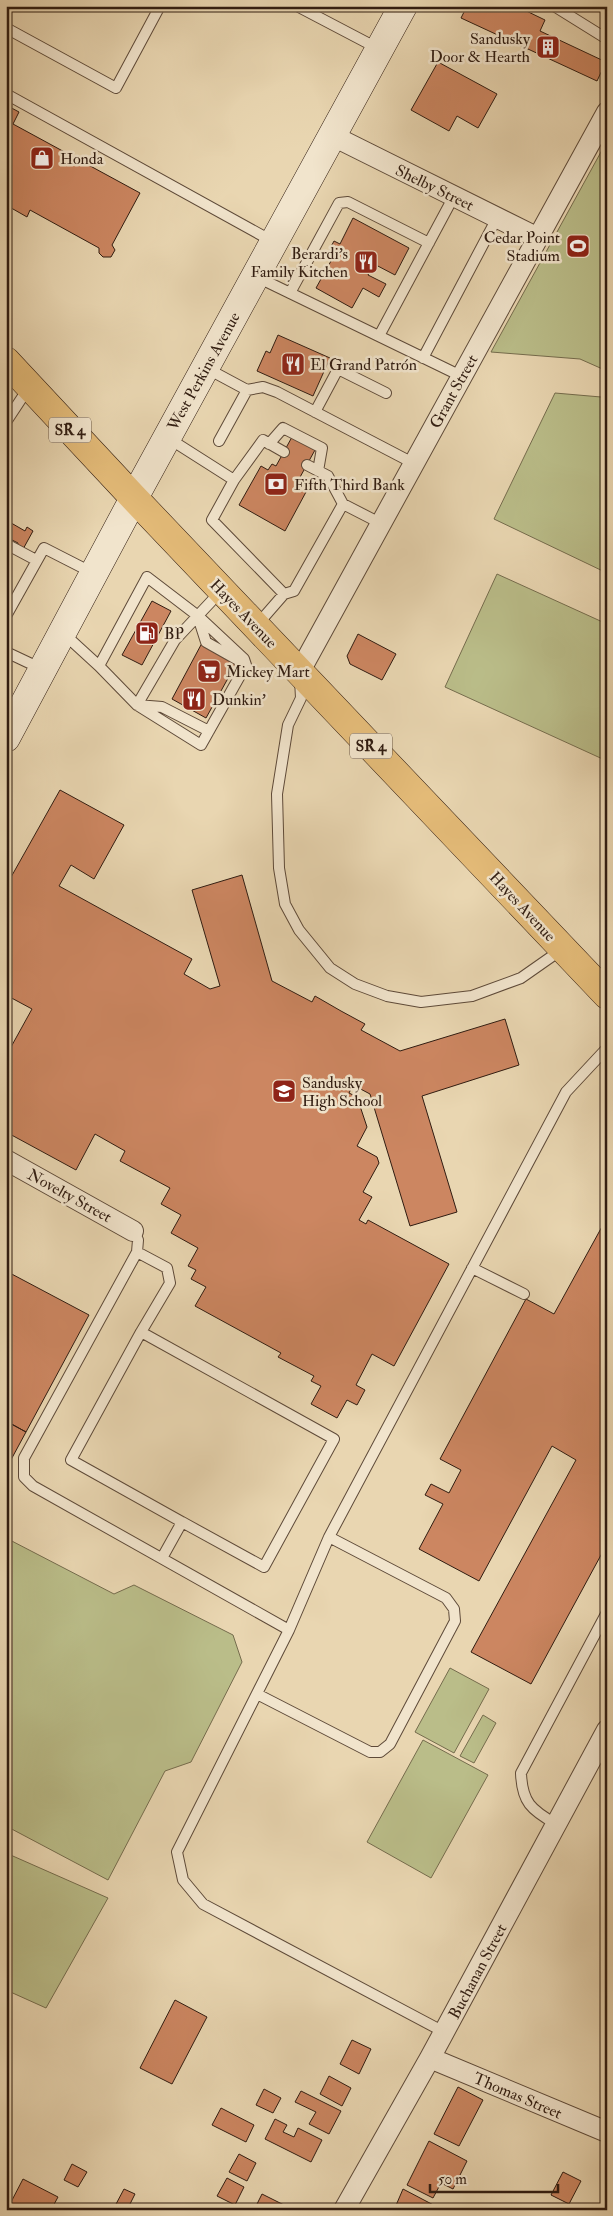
<svg xmlns="http://www.w3.org/2000/svg" width="613" height="2216" font-family="'IM FELL Double Pica',serif">
	<style>
		.green { fill: #babd89; stroke: #756c4d }
		.building { fill: #cc8661; stroke: #301c11 }
		.lines { fill: none; stroke-linecap: round; stroke-linejoin: round }
		.lane-casing { stroke: #5e4a39; stroke-width: 12 }
		.street-casing { stroke: #5e4a39; stroke-width: 22 }
		.secondary-casing { stroke: #301c11; stroke-width: 29 }
		.primary-casing { stroke: #301c11; stroke-width: 29 }
		.lane { stroke: #f1e4cc; stroke-width: 10 }
		.street { stroke: #f1e4cc; stroke-width: 20 }
		.secondary { stroke: #f1e4cc; stroke-width: 28 }
		.primary { stroke: #e4bb78; stroke-width: 28 }
		.labels { text-anchor: middle; stroke-width: 5; stroke-linejoin: round; paint-order: stroke }
		.shield { fill: #f1e4cc; stroke: #6a5849; stroke-width: 1 }
		.shield-label { font-size: 15px; font-weight: bold; fill: #301c11 }
		.poi-label { font-size: 16px; fill: #301c11; stroke: #f1e4cc; text-anchor: start }
		.street-label { font-size: 16px; fill: #301c11; stroke: #f1e4cc }
	</style>
	<rect width="100%" height="100%" fill="#e9d6b1"/>
	<filter id="stains"><feTurbulence type="fractalNoise" baseFrequency=".004" numOctaves="4"/><feColorMatrix values="0 0 0 0 .2 0 0 0 0 .09 0 0 0 0 .02 0 0 0 .5 -.17"/></filter>
	<radialGradient id="worn" r=".72"><stop offset=".6" stop-color="#630" stop-opacity="0"/><stop offset="1" stop-color="#630" stop-opacity=".3"/></radialGradient>
	<path class="green" d="M607 141V371L580 359 491 352Z
		M555 393 601 397 607 400V573L494 519Z
		M497 574 607 624V761L445 687Z
		M6 1538 114 1594 134 1585 233 1635 242 1662 191 1762 165 1771 108 1880 6 1826Z
		M450 1668 489 1689 454 1753 415 1732Z
		M483 1715 496 1723 474 1763 460 1756Z
		M423 1740 488 1775 431 1878 367 1842Z
		M6 1853 108 1898 46 2008 6 1990Z"/>
	<path class="building" d="M467 6H516L545 20 540 31 606 62 597 81 461 18Z
		M438 62 497 94 478 128 457 116 449 131 411 110Z
		M6 105 19 112 13 124 140 193 112 245 115 250 111 257H103L99 253V248L30 210 27 217 6 205Z
		M353 218 409 248 395 275 374 264 368 275 386 284 379 297 363 288 352 308 316 288 331 261 325 258 334 241 340 244Z
		M278 335 330 358 313 396 257 371 266 351 270 353Z
		M292 437 315 450 299 479 302 481 299 487 306 492 285 531 239 505 261 466 268 470 272 464 276 466Z
		M6 520 25 531 27 527 33 531 22 551 17 548 18 543 6 537Z
		M152 601 171 611 142 665 122 655Z
		M358 634 396 654 382 680 350 664 347 656Z
		M202 643 237 662 206 718 172 699Z
		M60 790 124 825 94 879 71 865 59 886 192 959 184 974 210 989 220 986 192 890 242 875 272 981 312 1002 315 996 341 1011 365 1024 361 1030 400 1051 505 1019 519 1065 422 1096 457 1212 410 1226 370 1094 353 1085 349 1093 357 1097 367 1127 357 1146 377 1157 379 1163 363 1192 372 1197 359 1220 366 1224 368 1220 449 1264 394 1366 372 1354 356 1385 365 1390 357 1405 347 1400 337 1418 311 1404 321 1386 311 1381 314 1376 278 1357 281 1353 195 1306 206 1287 191 1279 196 1270 188 1266 198 1248 171 1233 181 1215 161 1204 170 1188 120 1161 125 1151 95 1134 76 1170 6 1132V1056L32 1009 6 995V886Z
		M604 1223 607 1225V1544L531 1684 471 1652 576 1460 552 1446 479 1581 419 1549 443 1504 425 1495 431 1484 449 1493 461 1470 440 1459 526 1299 554 1314Z
		M6 1271 89 1315 26 1432 6 1421Z
		M6 1421 26 1432 6 1469Z
		M175 2000 207 2017 172 2084 140 2068Z
		M352 2040 371 2049 359 2074 340 2064Z
		M329 2076 351 2088 342 2106 320 2094Z
		M458 2087 483 2100 459 2146 434 2134Z
		M264 2089 281 2098 273 2113 256 2105Z
		M301 2091 341 2111 329 2134 309 2124 316 2112 295 2102Z
		M221 2108 254 2125 246 2142 212 2125Z
		M275 2119 287 2125 283 2132 294 2137 298 2128 322 2140 311 2162 265 2139Z
		M429 2141 467 2161 453 2189 441 2183 433 2198 407 2185Z
		M239 2154 256 2163 247 2181 229 2172Z
		M72 2164 87 2172 78 2187 64 2180Z
		M563 2172 581 2181 569 2204 551 2195Z
		M227 2178 244 2187 235 2205 217 2196Z
		M23 2179 58 2197 51 2210H21L10 2204Z
		M124 2189 135 2194 127 2210 115 2206Z
		M403 2189 443 2210H394Z
		M262 2194 290 2208 289 2210H254Z"/>
	<g class="lines">
		<g class="lane-casing">
			<path id="lane" d="M297 6 379 49
				M554 6 607 39
				M6 28 116 88 160 6
				M6 94 272 241
				M257 277 461 376
				M290 293 339 203 348 202 429 243
				M379 336 454 196
				M423 358 497 218
				M206 368 247 390 219 441
				M247 390 263 387 277 392 413 463
				M315 412 338 369 386 393
				M6 422 29 387
				M168 438 234 480 212 520 284 594 294 591 343 504 380 523
				M269 444 283 428 322 448 318 471
				M307 465 328 476 343 504
				M234 480 263 440 284 452
				M6 544 36 560
				M6 616 44 548 93 573
				M198 617 206 642 245 664
				M257 625 284 594
				M63 633 99 666 137 705 201 745 246 665 244 659 198 616 147 577 99 666
				M6 652 42 669
				M300 680 301 698 288 725 277 794 279 868 285 904 299 930 330 968 355 984 387 996 421 1002 472 996 521 978 561 950
				M209 731 162 707 137 705 175 640 221 591
				M133 1231 138 1240 137 1252 24 1458V1477L33 1486 289 1630
				M137 1252 167 1268 170 1283 141 1332 334 1439 264 1567 182 1522 162 1558
				M472 1268 524 1294
				M141 1332 71 1460 182 1522
				M257 1694 370 1752H380L390 1744 455 1621 454 1609 446 1598 329 1537
				M556 1824C531 1810 522 1802 521 1773L607 1612
				M444 2032 203 1904 183 1880 177 1852 289 1630 329 1537 566 1092 607 1048"/>
		</g>
		<g class="street-casing">
			<path id="street" d="M333 136 538 238
				M300 671 607 112
				M6 1160 133 1231
				M430 2058 607 2132
				M344 2210 430 2058 607 1730"/>
		</g>
		<g class="secondary-casing">
			<path id="secondary" d="M6 738 134 498 403 6"/>
		</g>
		<g class="primary-casing">
			<path id="primary" d="M6 361 134 498 607 995"/>
		</g>
		<use href="#lane" class="lane"/>
		<use href="#street" class="street"/>
		<use href="#secondary" class="secondary"/>
		<use href="#primary" class="primary"/>
	</g>
	<defs>
		<g id="building-square" transform="scale(1.25)"><rect x="-9" y="-9" width="18" height="18" rx="4" fill="#8f2418" stroke="#f1e4cc"/><path d="M-4-6H4V6H1V3H-1V6H-4ZM-2.5-4.3h1.7v1.8h-1.7ZM.8-4.3h1.7v1.8H.8ZM-2.5-1h1.7V.8h-1.7ZM.8-1h1.7V.8H.8Z" fill="#fff"/></g>
		<g id="shop-square" transform="scale(1.25)"><rect x="-9" y="-9" width="18" height="18" rx="4" fill="#8f2418" stroke="#f1e4cc"/><path d="M-5-2.5h2.3a2.7 3.5 0 0 1 5.4 0H5L5.5 6h-11ZM-1.5-2.5h3a1.5 2.3 0 0 0-3 0Z" fill="#fff"/></g>
		<g id="stadium-square" transform="scale(1.25)"><rect x="-9" y="-9" width="18" height="18" rx="4" fill="#8f2418" stroke="#f1e4cc"/><path d="M0-5a6.5 5 0 1 0 0 10a6.5 5 0 1 0 0-10ZM-3.5-1.8h7v3.6h-7Z" fill="#fff"/></g>
		<g id="restaurant-square" transform="scale(1.25)"><rect x="-9" y="-9" width="18" height="18" rx="4" fill="#8f2418" stroke="#f1e4cc"/><path d="M-5-6h1v4h1v-4h1v4h1v-4h1v5L-1.5 .5V6h-2V.5L-5-1ZM5-6V6H3V1.5H1.5Q1.5-4 5-6Z" fill="#fff"/></g>
		<g id="bank-square" transform="scale(1.25)"><rect x="-9" y="-9" width="18" height="18" rx="4" fill="#8f2418" stroke="#f1e4cc"/><path d="M-6-4H6V4H-6ZM0-2.3a2.3 2.3 0 1 0 0 4.6a2.3 2.3 0 1 0 0-4.6Z" fill="#fff"/></g>
		<g id="fuel-square" transform="scale(1.25)"><rect x="-9" y="-9" width="18" height="18" rx="4" fill="#8f2418" stroke="#f1e4cc"/><path d="M-5.5-6h7V0h2V4h1.3V-2.5L3-4.5l.8-.8L6-3V5H2.5V1h-1V6h-7ZM-4.2-4.7v3.2H.2V-4.7Z" fill="#fff"/></g>
		<g id="supermarket-square" transform="scale(1.25)"><rect x="-9" y="-9" width="18" height="18" rx="4" fill="#8f2418" stroke="#f1e4cc"/><path d="M-6-5.5h2.5l.6 2H6L4.5 2H-2.5L-4.4-4H-6ZM-1.5 3.2a1.3 1.3 0 1 0 .1 0ZM3 3.2a1.3 1.3 0 1 0 .1 0Z" fill="#fff"/></g>
		<g id="school-square" transform="scale(1.25)"><rect x="-9" y="-9" width="18" height="18" rx="4" fill="#8f2418" stroke="#f1e4cc"/><path d="M0-5L7-2L0 1L-7-2ZM-4 1L0 2.5L4 1V4Q0 6-4 4Z" fill="#fff"/></g>
	</defs>
	<g fill-rule="evenodd">
		<use href="#building-square" x="548" y="47"/>
		<use href="#shop-square" x="42" y="158"/>
		<use href="#stadium-square" x="578" y="246"/>
		<use href="#restaurant-square" x="366" y="262"/>
		<use href="#restaurant-square" x="293" y="364"/>
		<use href="#bank-square" x="276" y="484"/>
		<use href="#fuel-square" x="147" y="633"/>
		<use href="#supermarket-square" x="209" y="671"/>
		<use href="#restaurant-square" x="194" y="699"/>
		<use href="#school-square" x="284" y="1091"/>
	</g>
	<g class="labels">
		<g class="shield">
			<rect x="49" y="417.5" width="42" height="25" rx="4"/>
			<rect x="350" y="733.5" width="42" height="25" rx="4"/>
		</g>
		<g class="shield-label">
			<text x="70" y="435">SR 4</text>
			<text x="371" y="751">SR 4</text>
		</g>
		<g class="poi-label">
			<text x="530" y="44" text-anchor="end">Sandusky<tspan x="530" dy="18">Door &amp; Hearth</tspan></text>
			<text x="60" y="164">Honda</text>
			<text x="560" y="243" text-anchor="end">Cedar Point<tspan x="560" dy="18">Stadium</tspan></text>
			<text x="348" y="259" text-anchor="end">Berardi's<tspan x="348" dy="18">Family Kitchen</tspan></text>
			<text x="310" y="370">El Grand Patrón</text>
			<text x="294" y="490">Fifth Third Bank</text>
			<text x="164" y="639">BP</text>
			<text x="226" y="677">Mickey Mart</text>
			<text x="212" y="705">Dunkin'</text>
			<text x="302" y="1088">Sandusky<tspan x="302" dy="18">High School</tspan></text>
		</g>
		<g class="street-label">
			<text transform="translate(435 187) rotate(26)" y="6">Shelby Street</text>
			<text transform="translate(203 371) rotate(-61)" y="6">West Perkins Avenue</text>
			<text transform="translate(453 391) rotate(-61)" y="6">Grant Street</text>
			<text transform="translate(244 613) rotate(46)" y="6">Hayes Avenue</text>
			<text transform="translate(523 906) rotate(47)" y="6">Hayes Avenue</text>
			<text transform="translate(70 1195) rotate(29)" y="6">Novelty Street</text>
			<text transform="translate(477 1971) rotate(-62)" y="6">Buchanan Street</text>
			<text transform="translate(518 2095) rotate(23)" y="6">Thomas Street</text>
		</g>
	</g>
	<rect width="613" height="2216" fill="none" stroke="#e9d6b1" stroke-width="25"/>
	<rect x="8" y="8" width="598" height="2201" fill="none" stroke="#301c11" stroke-width="2.5"/>
	<rect x="12" y="12" width="588" height="2191" fill="none" stroke="#301c11"/>
	<path d="M430 2184v8h128v-8" fill="none" stroke="#301c11" stroke-width="2.5"/>
	<text x="438" y="2184" font-size="15" fill="#301c11" stroke="#f1e4cc" stroke-width="4" paint-order="stroke">50 m</text>
	<rect width="100%" height="100%" filter="url(#stains)"/>
	<rect width="100%" height="100%" fill="url(#worn)"/>
</svg>
